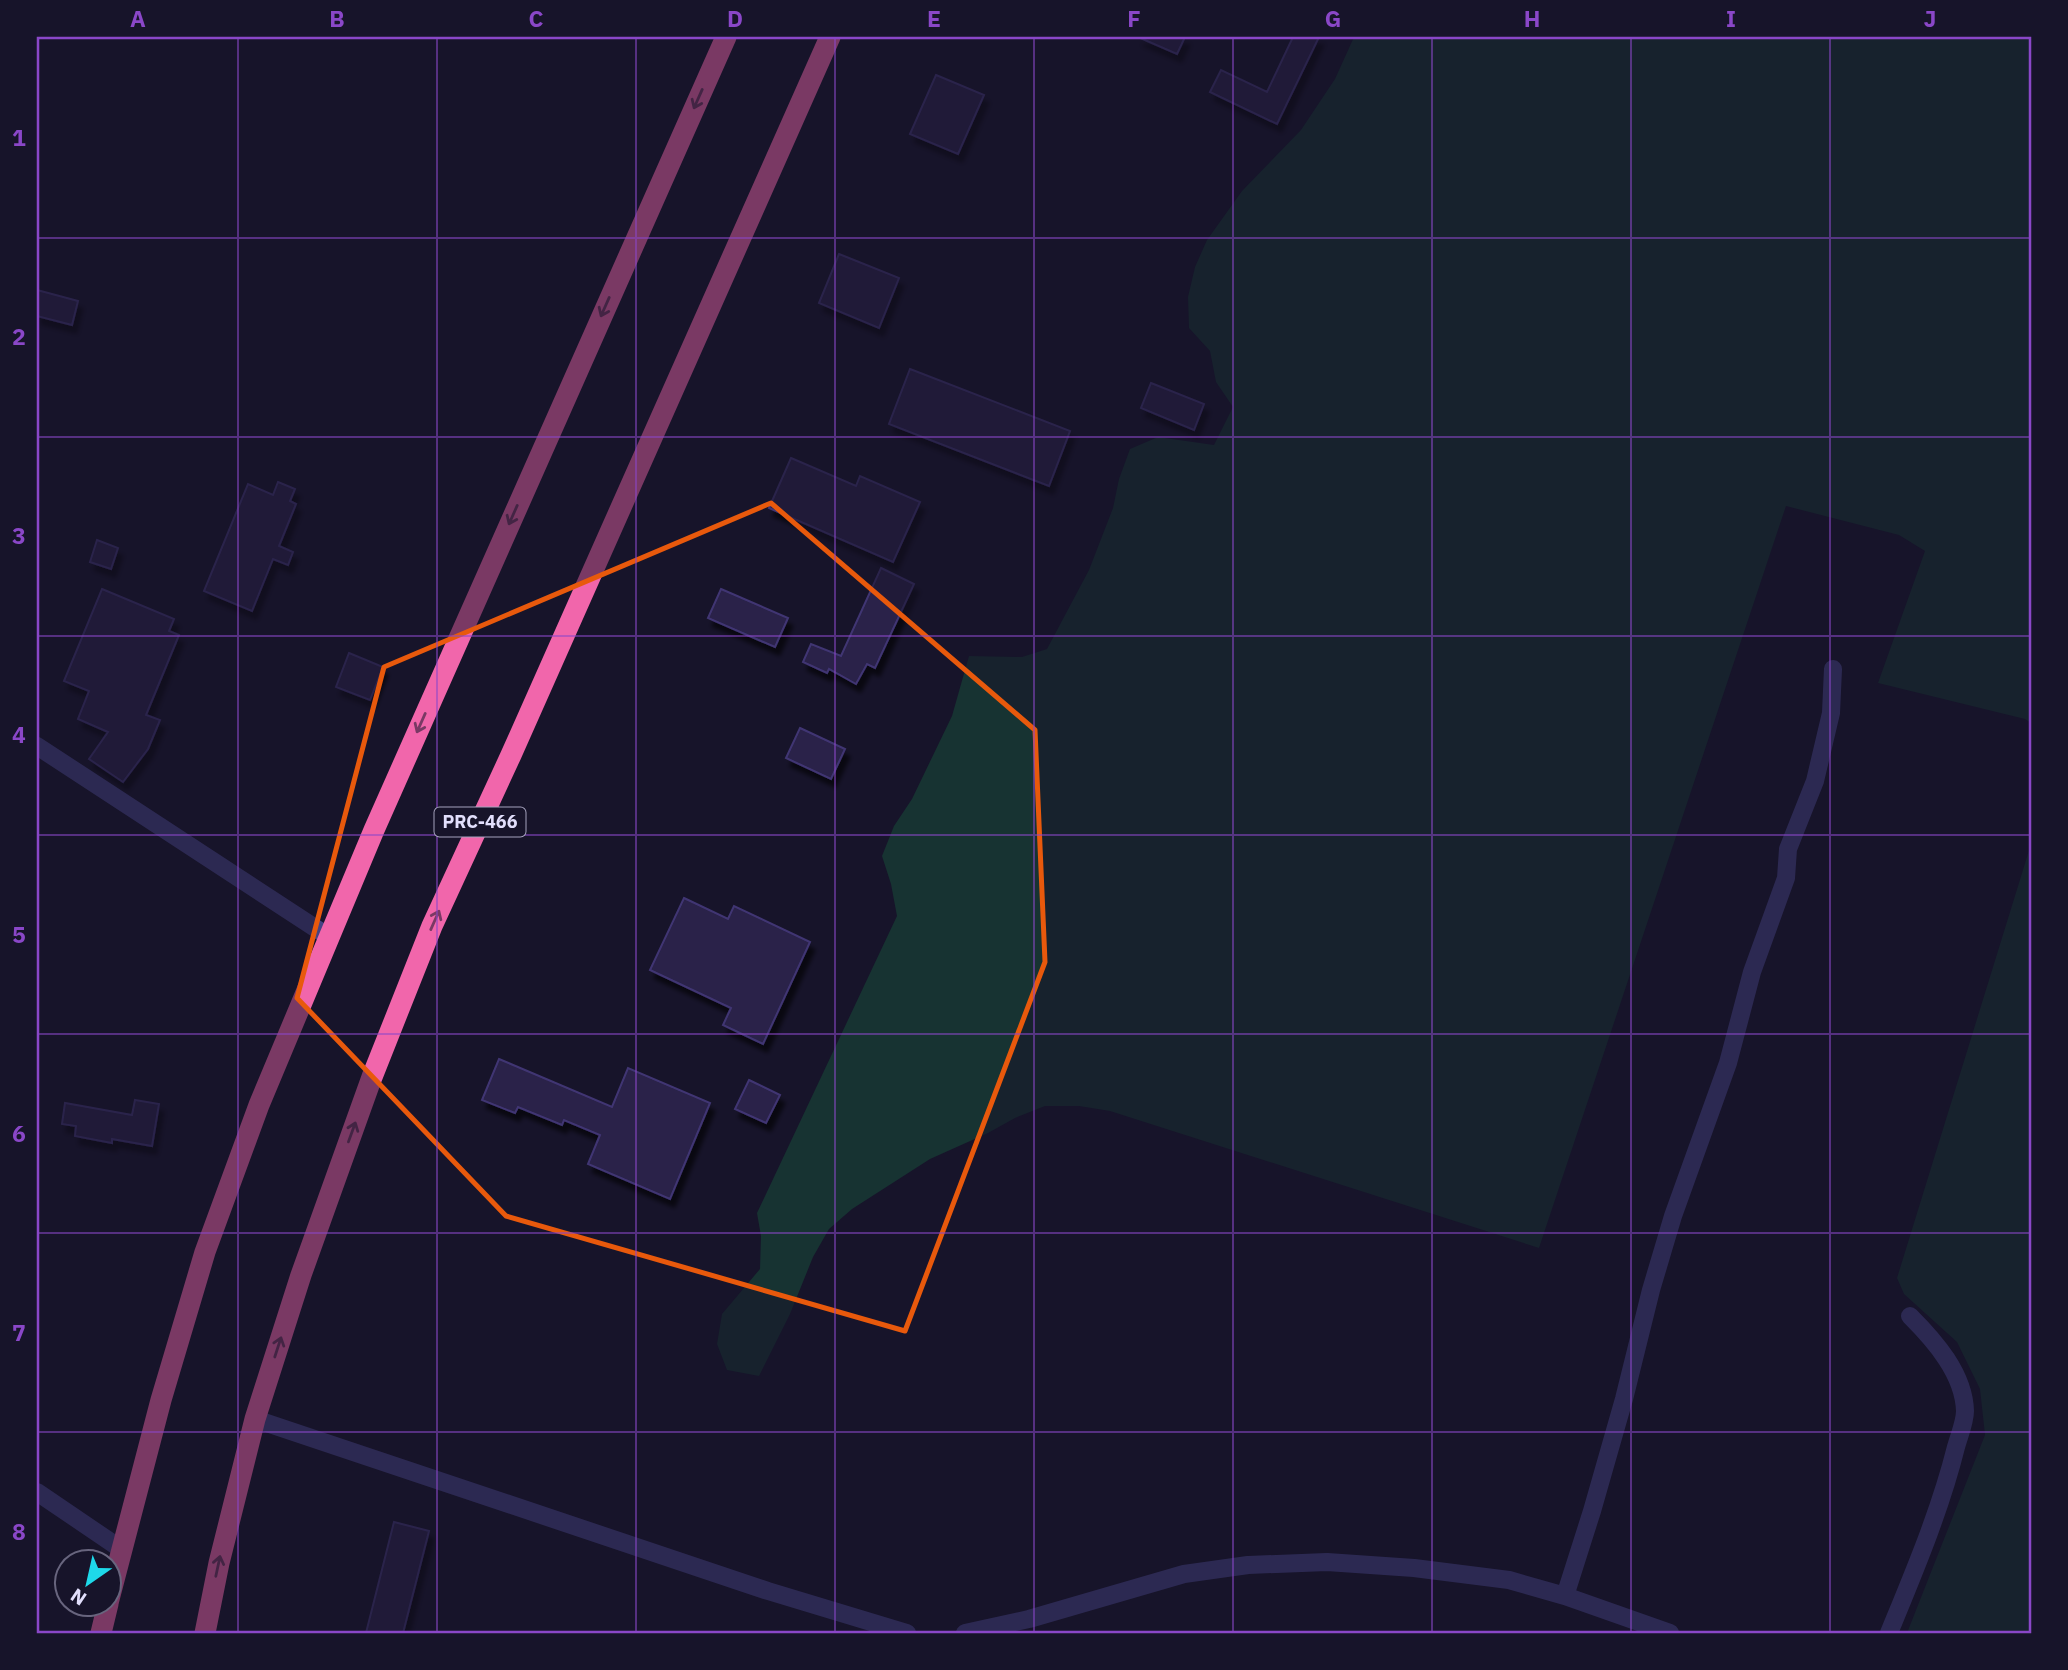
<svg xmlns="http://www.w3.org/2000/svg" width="2068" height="1670" font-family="'IBM Plex Sans',sans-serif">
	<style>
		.green { fill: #173332 }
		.building { fill: #292149; stroke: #413673; stroke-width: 2; filter: url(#shadow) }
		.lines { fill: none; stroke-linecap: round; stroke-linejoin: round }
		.street { stroke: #454384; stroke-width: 18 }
		.highway { stroke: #f166ab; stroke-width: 21 }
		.oneway { stroke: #793964 }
		.marked { fill: none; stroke: #e8590c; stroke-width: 5; stroke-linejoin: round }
		.grid { fill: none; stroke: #8a47c8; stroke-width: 2; stroke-opacity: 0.55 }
		.labels { text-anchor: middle; stroke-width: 5; stroke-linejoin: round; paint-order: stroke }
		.shield { fill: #17142a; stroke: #a5a2bd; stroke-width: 2 }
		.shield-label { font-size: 18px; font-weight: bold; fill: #e2dffc }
		.neatline { fill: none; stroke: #8a47c8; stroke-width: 2.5 }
		.grid-label { font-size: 23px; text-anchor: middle; font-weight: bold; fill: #8a47c8 }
	</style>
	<defs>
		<filter id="shadow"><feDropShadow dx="4.5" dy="8" stdDeviation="2" flood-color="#0009"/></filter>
	</defs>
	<rect width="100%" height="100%" fill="#17142a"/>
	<path class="green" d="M1354 37H2031V723L2025 719 1878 683 1925 551 1899 535 1786 506 1539 1248 1110 1111 1079 1106H1045L1015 1118 988 1133 930 1159 852 1209 829 1229 813 1257 790 1314 759 1376 727 1370 717 1344 722 1314 760 1269 761 1236 757 1213 897 916 891 884 882 856 894 826 912 799 952 716 969 656 1022 657 1047 649 1089 570 1113 508 1119 479 1130 449 1158 437 1214 445 1233 407 1216 382 1210 351 1189 328 1188 297 1195 267 1207 240 1242 191 1301 130 1335 79Z
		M2031 844V1633H1907L1985 1435 1980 1389 1957 1342 1904 1294 1897 1278Z"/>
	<path class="building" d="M1138 37H1185L1177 54Z
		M1293 37H1319L1277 124 1210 92 1221 70 1267 92Z
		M936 75 984 95 958 154 910 134Z
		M839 254 899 278 879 328 819 303Z
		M37 290 78 301 72 325 37 316Z
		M910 369 1070 431 1049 486 889 424Z
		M1151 383 1204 404 1194 430 1141 408Z
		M791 458 856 486 860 476 920 502 893 562 769 508Z
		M278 482 295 489 290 501 296 504 279 546 293 552 288 565 273 559 252 611 204 591 248 484 273 495Z
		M97 540 118 548 111 569 90 562Z
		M881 568 914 584 875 668 867 664 856 684 829 669 827 673 803 662 811 644 841 656Z
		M102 589 174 619 169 631 179 635 146 715 160 720 148 749 123 782 89 759 108 732 78 719 89 691 64 681Z
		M721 589 788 618 775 647 708 618Z
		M349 653 383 667 370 700 336 687Z
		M800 728 845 749 831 779 786 758Z
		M684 898 728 919 734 906 810 942 763 1044 723 1025 731 1008 650 970Z
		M499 1059 612 1107 628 1068 710 1103 670 1199 588 1164 600 1135 564 1120 562 1125 518 1107 515 1113 482 1100Z
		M749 1080 780 1095 766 1123 735 1109Z
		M135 1100 159 1104 152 1146 112 1139V1143L75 1136 76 1126 62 1124 65 1103 132 1115Z
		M394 1522 429 1531 403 1633H366Z"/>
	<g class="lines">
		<path class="street" d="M37 746 329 937
			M255 1419 768 1591 907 1633
			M37 1492 121 1549
			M1565 1596 1592 1511 1624 1399 1651 1290 1673 1216 1728 1063 1752 972 1786 878 1788 849 1815 781 1831 713 1833 669
			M965 1633 1029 1619 1184 1574 1248 1565 1327 1562 1414 1568 1509 1580 1565 1596 1670 1633
			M1889 1633C1914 1572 1940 1511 1956 1447 1959 1436 1965 1422 1965 1411 1964 1374 1935 1341 1910 1316"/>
		<path class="highway" d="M108 1603 161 1400 205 1252 259 1105 374 830 726 37
			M101 1633 108 1604
			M205 1633 219 1563 255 1419 301 1275 372 1077 432 926 511 755 830 37"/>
	</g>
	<defs><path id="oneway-shaft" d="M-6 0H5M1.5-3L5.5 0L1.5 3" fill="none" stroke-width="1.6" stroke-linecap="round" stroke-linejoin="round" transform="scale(1.75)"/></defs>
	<g class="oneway">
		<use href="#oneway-shaft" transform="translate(698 99) rotate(114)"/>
		<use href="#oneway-shaft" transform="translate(605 307) rotate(114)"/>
		<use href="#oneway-shaft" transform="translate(513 515) rotate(114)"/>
		<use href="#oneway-shaft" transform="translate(421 723) rotate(114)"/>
		<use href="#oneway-shaft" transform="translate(435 920) rotate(-66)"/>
		<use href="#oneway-shaft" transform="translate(352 1132) rotate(-70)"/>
		<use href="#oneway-shaft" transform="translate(278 1347) rotate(-72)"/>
		<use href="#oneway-shaft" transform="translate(218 1566) rotate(-78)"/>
	</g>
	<path d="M0 0H2068V1670H0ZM771 503 1035 730 1045 962 905 1331 506 1216 297 998 384 667Z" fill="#17142a" fill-opacity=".55" fill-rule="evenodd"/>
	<path class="marked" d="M771 503 1035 730 1045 962 905 1331 506 1216 297 998 384 667Z"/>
	<path class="grid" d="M238 37V1633M437 37V1633M636 37V1633M835 37V1633M1034 37V1633M1233 37V1633M1432 37V1633M1631 37V1633M1830 37V1633M37 238H2031M37 437H2031M37 636H2031M37 835H2031M37 1034H2031M37 1233H2031M37 1432H2031"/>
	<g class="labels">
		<rect class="shield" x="434.5" y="807.5" width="91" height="29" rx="5"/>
		<g class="shield-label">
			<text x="480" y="828">PRC-466</text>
		</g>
	</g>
	<rect width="2068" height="1670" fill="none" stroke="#17142a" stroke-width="77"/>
	<g transform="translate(88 1583) rotate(214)"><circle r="33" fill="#17142a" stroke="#68657e" stroke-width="2"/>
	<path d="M0-5L12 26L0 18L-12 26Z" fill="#1ed9ea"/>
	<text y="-10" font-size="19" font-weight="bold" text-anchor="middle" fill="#e2dffc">N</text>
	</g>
	<rect x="38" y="38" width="1992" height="1594" class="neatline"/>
	<g class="grid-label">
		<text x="138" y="27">A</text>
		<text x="337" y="27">B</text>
		<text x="536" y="27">C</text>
		<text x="735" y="27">D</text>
		<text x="934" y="27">E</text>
		<text x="1134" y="27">F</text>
		<text x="1333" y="27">G</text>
		<text x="1532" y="27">H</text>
		<text x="1731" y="27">I</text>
		<text x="1930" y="27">J</text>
		<text x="19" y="146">1</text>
		<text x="19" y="345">2</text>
		<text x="19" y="544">3</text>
		<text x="19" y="743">4</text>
		<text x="19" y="943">5</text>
		<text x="19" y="1142">6</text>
		<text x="19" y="1341">7</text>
		<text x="19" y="1540">8</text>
	</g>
</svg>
